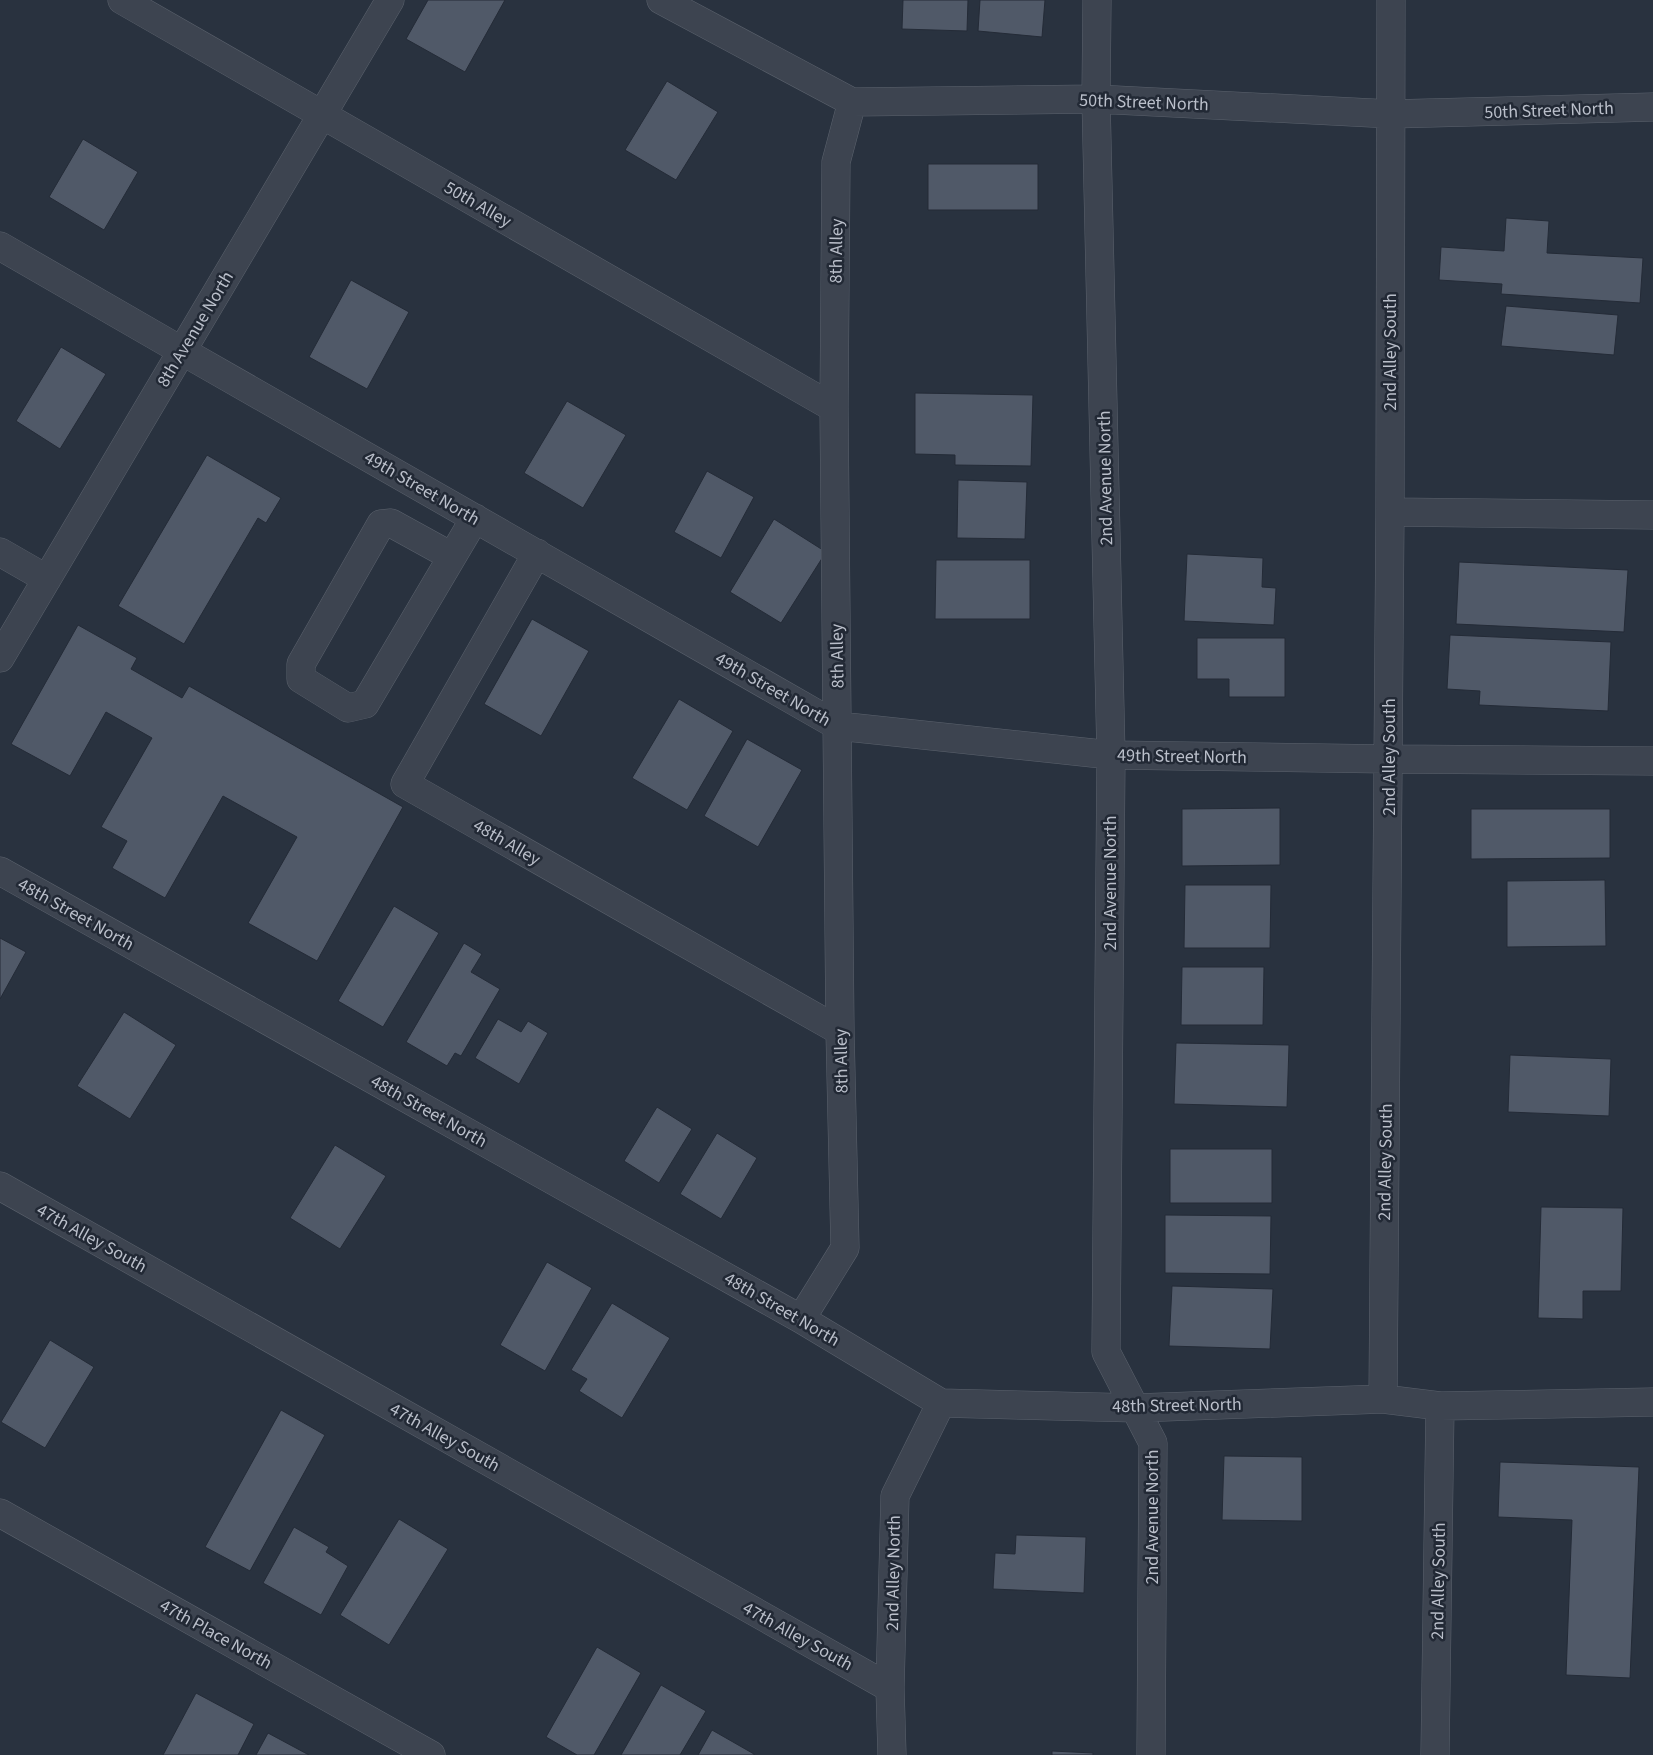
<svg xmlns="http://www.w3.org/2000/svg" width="1653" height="1755" font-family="'Source Sans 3',sans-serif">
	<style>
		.building { fill: #505968; stroke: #242b37 }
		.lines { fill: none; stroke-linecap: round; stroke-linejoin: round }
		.minor-casing { stroke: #5b626d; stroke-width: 29 }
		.minor { stroke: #3d4450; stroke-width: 28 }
		.labels { text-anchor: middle; stroke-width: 5; stroke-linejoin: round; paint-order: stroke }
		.street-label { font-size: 18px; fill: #babfca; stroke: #222935 }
	</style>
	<rect width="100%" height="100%" fill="#29323f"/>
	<path class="building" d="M428 0H505L465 72 406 39Z
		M903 0H968L967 31 902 29Z
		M980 0H1045L1042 37 978 31Z
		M667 81 718 112 676 180 625 150Z
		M83 139 138 172 104 230 49 197Z
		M928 164H1038V210H928Z
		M1506 218 1549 221 1547 253 1643 258 1640 303 1501 294 1502 284 1439 280 1441 247 1504 251Z
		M351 280 409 312 367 389 309 357Z
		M1506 306 1618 315 1614 355 1501 346Z
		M61 347 106 374 60 449 16 421Z
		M915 393 1033 395 1031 466 955 465V455L915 454Z
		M567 401 626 435 583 508 524 473Z
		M207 455 281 498 266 523 258 518 184 644 118 606Z
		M707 471 754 497 721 558 674 532Z
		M958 480 1027 482 1025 539 957 538Z
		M774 519 826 552 781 623 730 592Z
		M1187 554 1263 558 1262 587 1276 588 1274 625 1184 621Z
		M936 560H1030V619H935Z
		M1459 562 1628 570 1624 632 1456 624Z
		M532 619 589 651 541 736 484 704Z
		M78 625 137 658 131 669 182 698 189 686 403 807 317 961 248 923 297 837 223 796 165 898 112 868 127 841 101 827 152 738 106 712 70 776 11 744Z
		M1450 635 1611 642 1608 711 1479 705 1480 691 1447 689Z
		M1197 638H1285V697H1229V679H1197Z
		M679 699 733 731 687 810 632 778Z
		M747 739 802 770 758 847 704 816Z
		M1280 808V865L1182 866V809Z
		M1471 809H1610V858L1471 859Z
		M1605 880 1606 946 1507 947V881Z
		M1185 885H1271L1270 948H1184Z
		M394 906 439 933 383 1027 338 1001Z
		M0 938 26 952 0 999Z
		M464 943 482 954 471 972 500 989 461 1056 455 1053 447 1066 406 1042Z
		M1182 967H1264L1263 1025H1181Z
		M124 1012 176 1045 130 1119 77 1086Z
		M498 1019 521 1032 528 1021 548 1033 519 1084 475 1058Z
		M1176 1043 1289 1045 1287 1107 1174 1104Z
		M1510 1055 1611 1059 1609 1116 1508 1112Z
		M657 1107 692 1129 659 1183 624 1161Z
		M717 1133 757 1158 721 1219 680 1194Z
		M335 1145 386 1176 340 1249 290 1218Z
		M1170 1149H1272V1203H1170Z
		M1541 1207 1623 1208 1621 1291H1583V1319L1538 1318Z
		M1165 1215 1271 1216 1270 1274 1165 1273Z
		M547 1262 592 1288 545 1371 500 1345Z
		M1172 1286 1273 1289 1270 1349 1169 1346Z
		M612 1303 670 1338 622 1418 579 1391 587 1379 571 1370Z
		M50 1340 94 1367 45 1448 1 1422Z
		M281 1410 325 1435 250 1571 205 1547Z
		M1224 1456 1302 1457V1521L1222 1520Z
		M1500 1462 1639 1467 1630 1678 1566 1675 1572 1520 1498 1517Z
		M399 1519 448 1549 389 1645 340 1615Z
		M294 1527 329 1547 326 1552 348 1566 321 1615 263 1583Z
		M1016 1535 1086 1537 1084 1593 993 1589 995 1553 1015 1554Z
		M597 1647 641 1673 594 1755H577L546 1737Z
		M661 1685 706 1711 680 1755H621Z
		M196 1693 254 1724 238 1755H163Z
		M712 1730 754 1754V1755H698Z
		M268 1733 309 1755H256Z
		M1052 1751 1093 1753V1755H1052Z"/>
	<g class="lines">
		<g class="minor-casing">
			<path id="minor" d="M122 0 834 408
				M661 0 852 102 1096 99 1391 114 1653 107
				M1097 0 1096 99 1111 755 1106 1352 1153 1443 1151 1755
				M0 246 182 351 838 726 1111 755 1389 759 1653 761
				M1390 512 1653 515
				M0 552 47 579
				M537 553 405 784 840 1031
				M451 556 391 523 381 524 301 664V679L348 708 365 704 475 518
				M0 658 390 0
				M0 871 801 1319 941 1403 1137 1408 1383 1399 1440 1406 1653 1402
				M0 1186 890 1688
				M801 1319 845 1248 840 1031 834 408 836 162 852 102
				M1383 1399 1390 512 1391 0
				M0 1513 431 1755
				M892 1755 890 1688 895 1496 941 1403
				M1435 1755 1440 1406"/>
		</g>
		<use href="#minor" class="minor"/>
	</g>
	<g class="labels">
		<g class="street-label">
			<text transform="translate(1144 102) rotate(2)" y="6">50th Street North</text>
			<text transform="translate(1549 110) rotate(-2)" y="6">50th Street North</text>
			<text transform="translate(478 204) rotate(30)" y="6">50th Alley</text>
			<text transform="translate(836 251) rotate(-89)" y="6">8th Alley</text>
			<text transform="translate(195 329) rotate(-59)" y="6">8th Avenue North</text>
			<text transform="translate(1390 352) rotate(-90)" y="6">2nd Alley South</text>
			<text transform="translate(1105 478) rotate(-91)" y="6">2nd Avenue North</text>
			<text transform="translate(422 488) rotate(30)" y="6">49th Street North</text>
			<text transform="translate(837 656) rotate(-91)" y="6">8th Alley</text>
			<text transform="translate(773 689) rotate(30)" y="6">49th Street North</text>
			<text transform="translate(1182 756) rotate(1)" y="6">49th Street North</text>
			<text transform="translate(1389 757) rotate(-90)" y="6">2nd Alley South</text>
			<text transform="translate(507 842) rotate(30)" y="6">48th Alley</text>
			<text transform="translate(1110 883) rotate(-90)" y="6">2nd Avenue North</text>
			<text transform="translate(76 914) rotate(29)" y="6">48th Street North</text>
			<text transform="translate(841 1061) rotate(-91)" y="6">8th Alley</text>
			<text transform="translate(429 1111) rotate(29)" y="6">48th Street North</text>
			<text transform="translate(1385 1162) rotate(-89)" y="6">2nd Alley South</text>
			<text transform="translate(92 1238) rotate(29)" y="6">47th Alley South</text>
			<text transform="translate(782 1309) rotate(30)" y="6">48th Street North</text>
			<text transform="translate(1177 1405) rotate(-1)" y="6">48th Street North</text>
			<text transform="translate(445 1437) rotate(29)" y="6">47th Alley South</text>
			<text transform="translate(1152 1517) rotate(-90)" y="6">2nd Avenue North</text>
			<text transform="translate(893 1573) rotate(-89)" y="6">2nd Alley North</text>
			<text transform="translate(1438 1581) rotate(-89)" y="6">2nd Alley South</text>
			<text transform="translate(216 1634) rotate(29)" y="6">47th Place North</text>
			<text transform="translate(798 1636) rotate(29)" y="6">47th Alley South</text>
		</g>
	</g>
</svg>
